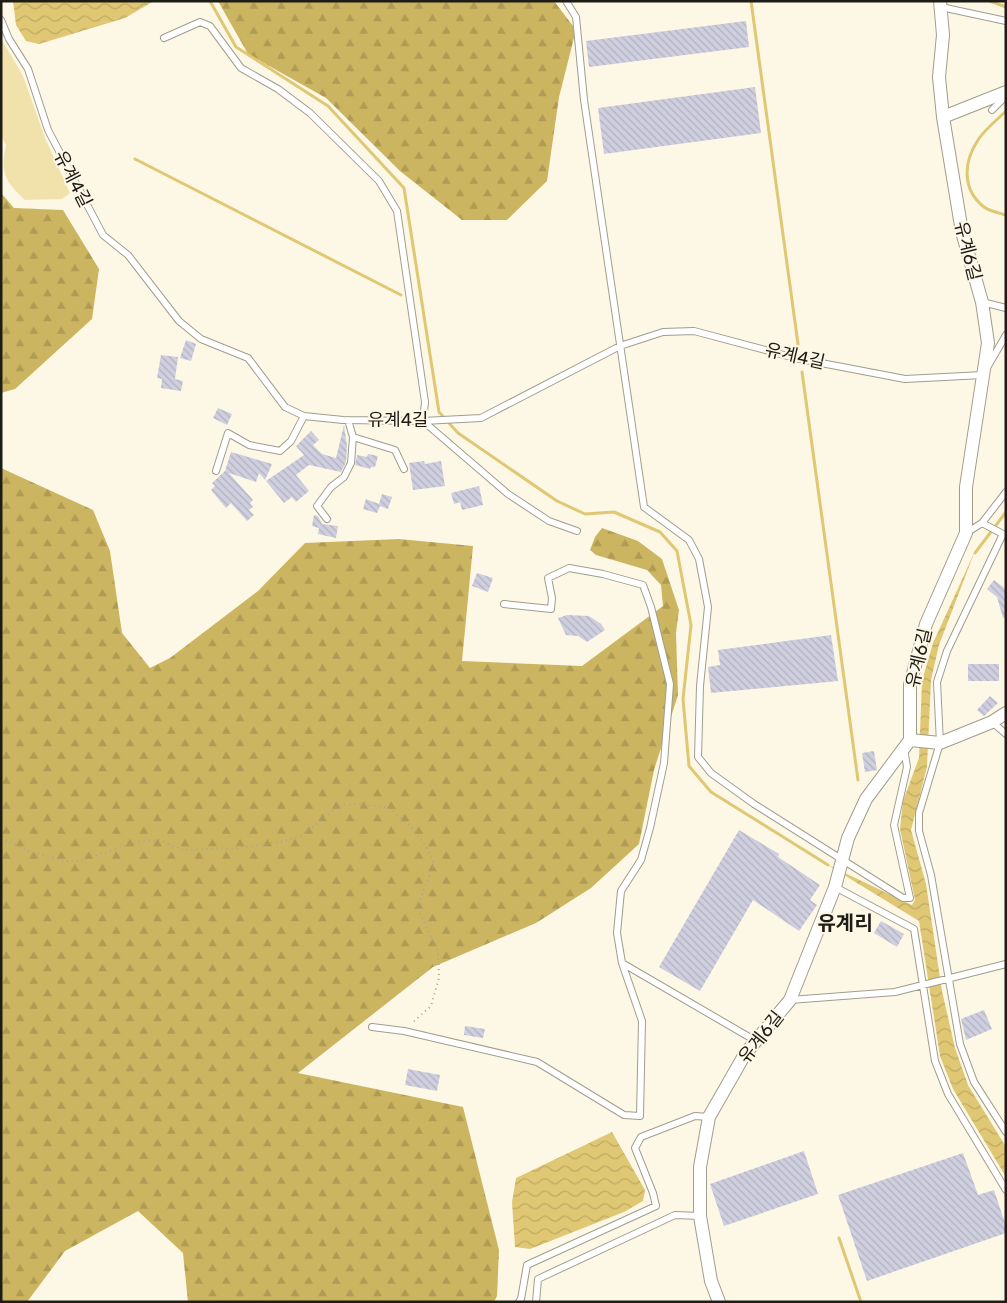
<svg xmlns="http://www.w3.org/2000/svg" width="1007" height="1303" font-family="Rubik,'Noto Sans KR',sans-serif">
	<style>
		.green { fill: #f1e2ab }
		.forest { fill: url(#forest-firs) }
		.water { fill: url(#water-waves) }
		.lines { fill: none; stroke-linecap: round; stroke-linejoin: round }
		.stream { stroke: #dfc773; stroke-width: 3 }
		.building { fill: url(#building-back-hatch) }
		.lane-casing { stroke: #a19d8d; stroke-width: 8 }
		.street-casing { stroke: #a19d8d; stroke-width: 14 }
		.path { stroke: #a9a598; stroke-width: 2; stroke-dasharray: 1 4; stroke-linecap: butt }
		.lane { stroke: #fff; stroke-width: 6 }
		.street { stroke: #fff; stroke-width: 12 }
		.labels { text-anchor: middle; stroke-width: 4; stroke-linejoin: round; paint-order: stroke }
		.street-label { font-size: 18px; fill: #1e1c16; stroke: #fdf8e6 }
		.quarter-label { font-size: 20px; font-weight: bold; fill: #1e1c16; stroke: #fdf8e6 }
	</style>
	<defs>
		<pattern id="forest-firs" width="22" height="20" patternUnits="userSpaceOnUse" patternTransform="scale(1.25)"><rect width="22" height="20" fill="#ccb560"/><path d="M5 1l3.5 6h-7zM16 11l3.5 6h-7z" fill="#af9b53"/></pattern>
		<pattern id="water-waves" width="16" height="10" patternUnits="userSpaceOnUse" patternTransform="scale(1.25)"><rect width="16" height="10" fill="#dfc773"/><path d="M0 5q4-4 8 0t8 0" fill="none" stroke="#bfaa63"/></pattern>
		<pattern id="building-back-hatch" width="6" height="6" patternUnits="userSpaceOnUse" patternTransform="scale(1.25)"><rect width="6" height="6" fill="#d0cfe0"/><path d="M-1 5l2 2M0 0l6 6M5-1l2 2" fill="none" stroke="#b2b1bf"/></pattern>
	</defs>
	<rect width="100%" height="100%" fill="#fdf8e6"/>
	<path class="green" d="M1 38 23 76 45 138 70 193 62 199 25 200C5 181 0 173 6 145L1 135Z"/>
	<path class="forest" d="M218 1H554L576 30 559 97 547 181 507 220H462L400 171 326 98 248 54Z
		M1 193 14 208 63 210 99 269 92 319 15 389 1 393Z
		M1 468 93 510 110 551 122 633 150 668 170 658 258 591 305 543 399 539 473 546 462 661 582 666 663 606 661 585 647 570 596 555 590 550 595 537 602 528 638 541 662 559 679 610 676 633 678 695 654 770 639 844 591 888 536 923 433 967 298 1073 463 1107 499 1250 497 1296 494 1302H188L183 1253 138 1211 65 1251 27 1302H1Z"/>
	<path class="water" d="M13 1H154L125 18 39 44 26 41 16 25Z
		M975 551 939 645 931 680 927 767 911 830 926 884 942 991 955 1048 968 1085 1006 1147V1177L953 1089 940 1056 919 921 826 864 912 905 915 900 900 829 903 801 919 758 922 681 933 643Z
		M612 1132 645 1190 643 1201 624 1212 530 1249 515 1247 512 1202 516 1178Z"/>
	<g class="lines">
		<path class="stream" d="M210 1 236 47 328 106 404 188 439 412 458 433 557 501 585 514 614 512 660 532 677 551 691 625 683 699 689 766 711 792 828 865
			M751 1 798 344
			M990 1 1006 7
			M1006 111C997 120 985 129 978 140 964 161 961 189 984 207 989 211 999 213 1006 215
			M135 159 401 295
			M802 372 858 780
			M975 553 1006 512
			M839 1238 861 1302"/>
	</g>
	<path class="building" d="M746 21 749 47 589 67 586 41Z
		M755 87 761 133 604 154 598 108Z
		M186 340 196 344 191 361 180 358Z
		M161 355 178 357 175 379 183 381 181 391 161 388 162 379 157 378Z
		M218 408 232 414 227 425 213 418Z
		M344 425 347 446 346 462 341 472 309 465 296 475 309 491 296 502 292 497 284 503 266 481 304 455 296 446 311 431 319 440 313 445 322 454 336 458Z
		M231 452 272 464 265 480 259 473 256 482 229 473 253 500 250 503 253 507 249 510 254 515 247 521 231 503 226 508 211 490 215 486 212 483 225 471Z
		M368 454 378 456 375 467H371L370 469 355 465 357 455 367 457Z
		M424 461 425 464 441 461 445 486 413 490 409 463Z
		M479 486 483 505 462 510 460 502 454 504 451 493Z
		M382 494 392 497 388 509 380 506 377 513 363 509 366 499 379 504Z
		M314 515 318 516 322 524 338 526 336 538 318 534 319 528 312 526Z
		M477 573 493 578 488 592 472 586Z
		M994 580 1006 589V618H1003L997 597 987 589Z
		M567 615 589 616 601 624 605 630 587 642 578 636 566 635 558 618Z
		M831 635 838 681 711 693 708 667 720 665 718 650Z
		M968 664H999V681H968Z
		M990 696 998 703 984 716 977 710Z
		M874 751 877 770 865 772 862 753Z
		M739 830 779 854 778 857 820 885 810 900 817 905 799 931 753 900 700 991 659 967Z
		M881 921 904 934 897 947 874 933Z
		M984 1010 992 1029 966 1040 961 1019Z
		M465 1026 485 1029 483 1038 464 1035Z
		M408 1069 440 1075 437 1091 405 1085Z
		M804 1151 818 1194 724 1226 710 1184Z
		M963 1153 978 1195 994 1190 1006 1226V1233L867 1281 838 1195Z"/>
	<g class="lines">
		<g class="lane-casing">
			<path id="lane" d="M566 1 576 17 584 100 644 507 689 540 699 559 708 607 700 686 698 757 711 773 754 804 903 898H910L894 825 907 767 904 748
				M941 7 1006 21
				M1 20 9 39 28 69 48 130 103 235 128 255 179 321 201 339 248 358 285 407 304 416 343 420 423 421 481 418 620 346 663 332 694 331 795 358 905 379 983 375
				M164 38 200 22 210 26 241 68 278 89 310 113 379 181 397 211 425 402 423 421
				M992 110 1006 96
				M982 302 1006 308
				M988 366 1006 335
				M423 421 508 494 549 521 577 531
				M353 437 395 450 404 469
				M216 471 228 433 249 445 280 451 291 441 304 416
				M327 519 317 506 331 487 344 477 351 463 353 437 348 420
				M982 523 1003 534 947 651 937 682 940 743 919 813V831L931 875 960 1044 974 1082 1006 1132
				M966 533 982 523 1006 492
				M992 722 1006 734
				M835 887 914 929 935 1061 948 1094 1006 1190
				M622 963 756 1041
				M790 1000 895 992 1006 964
				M372 1027 404 1031 537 1062 624 1115 640 1116 642 1021 622 963 617 933 621 891 641 860 650 828 664 763 670 684 651 607 643 585 603 574 569 568 548 578 552 598 551 609 504 604
				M519 1302 521 1299 527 1265 656 1206 653 1193 635 1148 641 1137 695 1116 709 1117
				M536 1302 538 1279 675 1215 700 1216"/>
		</g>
		<g class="street-casing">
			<path id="street" d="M943 117 1006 92
				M910 740 940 743 992 722 1006 713
				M719 1302 711 1281 700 1216V1167L709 1117 745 1054 790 1000 835 887 848 838 866 799 910 740V685L926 624 966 533V487L988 343 982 302 962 232 943 117 939 77 943 35 940 1"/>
		</g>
		<path class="path" d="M1 838 29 851 65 861H79L141 841 159 840 183 850 239 848 280 842 301 836 340 805 363 804 389 808 413 828 425 845 434 864 419 902 420 914 438 951 439 978 431 1006 411 1024"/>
		<use href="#lane" class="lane"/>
		<use href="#street" class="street"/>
	</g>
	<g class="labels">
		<g class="street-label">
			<text transform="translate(73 179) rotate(63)" y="6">유계4길</text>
			<text transform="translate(968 251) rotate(76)" y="6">유계6길</text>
			<text transform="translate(795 356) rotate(13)" y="6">유계4길</text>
			<text x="398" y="426">유계4길</text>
			<text transform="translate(919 658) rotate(-77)" y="6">유계6길</text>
			<text transform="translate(761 1037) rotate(-52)" y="6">유계6길</text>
		</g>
		<g class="quarter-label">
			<text x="845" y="930">유계리</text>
		</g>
	</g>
	<rect width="1007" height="1303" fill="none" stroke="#1e1c16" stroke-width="5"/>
</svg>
